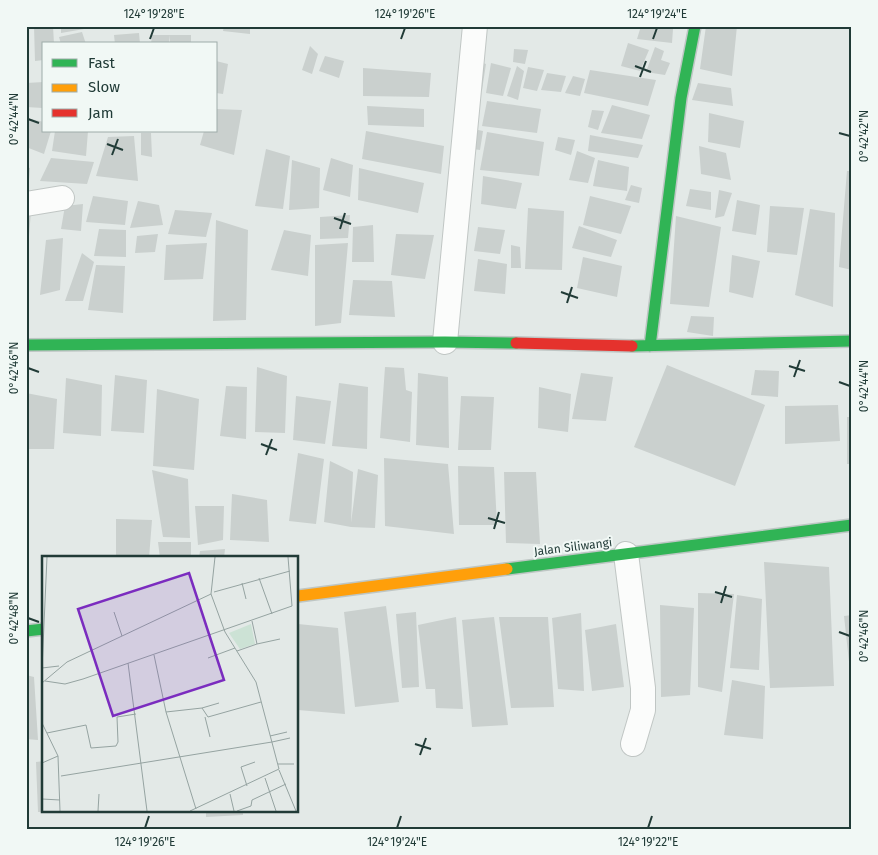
<svg xmlns="http://www.w3.org/2000/svg" width="878" height="855" font-family="'Fira Sans',sans-serif">
	<style>
		.building { fill: #cad0ce }
		.lines { fill: none; stroke-linecap: round; stroke-linejoin: round }
		.street-casing { stroke: #c0c6c4; stroke-width: 26 }
		.fast-casing { stroke: #bec6c4; stroke-width: 14 }
		.slow-casing { stroke: #bec6c4; stroke-width: 14 }
		.jam-casing { stroke: #bec6c4; stroke-width: 14 }
		.street { stroke: #fbfcfb; stroke-width: 24 }
		.fast { stroke: #30b455; stroke-width: 11 }
		.slow { stroke: #ff9f0a; stroke-width: 11 }
		.jam { stroke: #e5322d; stroke-width: 11 }
		.ticks { fill: none; stroke: #213b37; stroke-width: 2 }
		.labels { text-anchor: middle; stroke-width: 4; stroke-linejoin: round; paint-order: stroke }
		.street-label { font-size: 12px; fill: #213b37; stroke: #f1f8f5 }
		.inset-road { fill: none; stroke: #95a3a1; stroke-width: 1 }
		.view { fill: #7b2cbf; fill-opacity: 0.15; stroke: #7b2cbf; stroke-width: 2.5 }
		.inset-edge { fill: none; stroke: #213b37; stroke-width: 2.5 }
		.neatline { fill: none; stroke: #213b37; stroke-width: 2 }
		.ticks-label { font-size: 12px; text-anchor: middle; fill: #213b37 }
	</style>
	<rect width="100%" height="100%" fill="#e3e9e7"/>
	<path class="building" d="M34 26H53L54 44H44V60L35 61Z
		M61 26H84V29L61 33Z
		M224 26H250V34L223 31Z
		M641 26H659L673 29 672 43 637 39Z
		M706 26H737L732 76 700 69Z
		M82 32 86 44H61L59 37Z
		M139 33 140 44H115L114 35Z
		M152 35H170L169 44H151Z
		M170 35H191V44H170Z
		M628 43 649 50 640 71 621 66Z
		M310 46 318 54 312 74 302 70Z
		M655 47 664 51 661 60 670 63 665 75 646 72Z
		M514 49 528 50 525 64 513 62Z
		M325 56 344 61 339 78 319 71Z
		M216 61 228 64 223 94 216 93Z
		M478 61 486 64 482 90 474 88Z
		M491 63 511 68 503 96 486 93Z
		M517 66 524 71 518 100 507 96Z
		M528 67 544 70 537 91 523 88Z
		M363 68 431 73 429 97 363 96Z
		M590 70 656 80 648 106 584 93Z
		M547 73 566 76 561 92 541 90Z
		M573 76 585 79 580 96 565 93Z
		M44 82 43 108 26 107V83Z
		M698 83 731 88 733 106 692 100Z
		M487 101 541 109 537 133 482 126Z
		M612 105 650 115 642 139 601 133Z
		M367 106 424 109V127L368 125Z
		M216 109 242 110 234 155 200 145 204 131H216Z
		M592 110 604 111 598 130 588 127Z
		M709 113 744 121 740 148 708 142Z
		M26 118 44 122V131H51L44 154 26 147Z
		M469 128 483 131 480 150 467 148Z
		M55 131H88L86 156 52 151Z
		M366 131 444 146 441 174 362 159Z
		M487 132 544 142 539 176 480 170Z
		M141 133H151L152 157 141 155Z
		M590 135 643 145 638 158 588 151Z
		M134 136 138 181 96 176 108 137Z
		M558 137 575 140 571 155 555 150Z
		M699 146 726 153 731 180 701 174Z
		M266 149 290 156 283 209 255 206Z
		M577 151 595 158 588 183 569 180Z
		M51 158 94 162 87 184 40 181Z
		M331 158 353 165 350 197 323 190Z
		M292 160 320 168 319 208 289 210Z
		M598 160 629 167 627 191 593 186Z
		M26 167 30 168 28 193H26Z
		M359 168 424 183 418 213 358 200Z
		M847 171H852V270L839 267Z
		M483 176 522 183 516 209 481 204Z
		M631 185 642 188 639 203 625 200Z
		M690 189 711 192V210L686 206Z
		M719 190 732 193 724 216 715 218Z
		M93 196 128 201 125 225 86 222Z
		M590 196 631 206 621 234 583 225Z
		M737 200 760 205 756 235 732 231Z
		M138 201 159 205 163 225 130 228Z
		M83 204 81 231 61 229 65 206Z
		M770 206 804 208 797 255 767 252Z
		M528 208 564 211 562 270 525 269Z
		M810 209 835 213 833 307 795 295Z
		M175 210 212 213 206 237 168 234Z
		M26 211H31L29 236 26 237Z
		M350 215 348 238 320 239V217Z
		M676 216 721 227 709 307 670 304Z
		M216 220 248 230 246 320 213 321Z
		M373 225 374 262H352L353 227Z
		M579 226 617 240 611 257 572 248Z
		M478 227 505 230 500 254 474 251Z
		M99 229 126 230V257L94 256Z
		M284 230 311 235 308 276 271 270Z
		M158 234 155 252 135 253 137 236Z
		M396 234 434 235 425 279 391 275Z
		M63 238 60 290 40 295 46 240Z
		M207 243 203 279 164 280 166 245Z
		M348 243 341 323 315 326V245Z
		M511 245 520 247 521 268H511Z
		M82 253 94 262 83 301H65Z
		M732 255 760 261 753 298 729 292Z
		M583 257 622 266 617 297 577 288Z
		M478 259 507 264 505 294 474 291Z
		M96 265 125 266 123 313 88 310Z
		M353 280 392 281 395 317 349 315Z
		M691 316 714 317 713 336 687 332Z
		M667 365 765 405 735 486 634 447Z
		M257 367 287 376 285 433 255 432Z
		M385 367 404 368 406 390 412 392 410 442 380 438Z
		M755 370 779 371 778 397 751 395Z
		M418 373 448 377 449 448 416 445Z
		M581 373 613 377 606 421 572 419Z
		M115 375 147 380 144 433 111 431Z
		M66 378 102 385 101 436 63 433Z
		M339 383 368 387 367 449 332 446Z
		M226 386 247 387 246 439 220 436Z
		M539 387 571 394 568 432 538 428Z
		M157 389 199 399 194 470 153 466Z
		M26 393 57 399 54 449H26Z
		M296 396 331 401 325 444 293 440Z
		M461 396 494 397 491 450H458Z
		M838 405 840 441 785 444V406Z
		M847 417H852V464H847Z
		M298 453 324 459 316 524 289 521Z
		M384 458 448 464 454 534 385 526Z
		M330 461 353 472 351 523 358 469 378 475 375 528 351 527 324 522Z
		M458 466 494 467 497 525H459Z
		M152 470 188 479 190 538 163 537Z
		M504 472H536L540 544 506 543Z
		M232 494 267 500 269 542 230 540Z
		M195 506H224L223 540 198 545Z
		M116 519 152 520 149 558H116Z
		M158 542H191V558H160Z
		M225 549 224 558H199L200 551Z
		M764 562 829 567 834 686 770 688Z
		M698 593 734 594 722 692 698 687Z
		M737 595 762 599 759 670 730 668Z
		M660 605 694 608 690 695 661 697Z
		M386 606 399 702 355 707 344 612Z
		M416 612 419 687 402 688 396 614Z
		M581 613 584 691 558 689 552 618Z
		M852 615V671H850L844 616Z
		M456 617 463 709 436 708 435 689H426L418 625Z
		M494 617 508 725 472 727 462 620Z
		M499 617H548L554 707 511 708Z
		M298 624 338 628 345 714 298 710Z
		M616 624 624 687 592 691 585 630Z
		M26 675 34 677 38 740 26 739Z
		M44 675V715H42L41 676Z
		M732 680 765 686 763 739 724 735Z
		M44 761V812H38L36 762Z
		M206 811H243V815L206 817Z"/>
	<g class="lines">
		<g class="street-casing">
			<path id="street" d="M26 204 62 198
				M445 342 475 26
				M626 554 643 688V710L633 744"/>
		</g>
		<g class="fast-casing">
			<path id="fast" d="M26 345 445 342 516 343
				M632 346 852 341
				M650 346 681 98 695 26
				M507 569 852 525
				M26 631 44 629"/>
		</g>
		<g class="slow-casing">
			<path id="slow" d="M298 596 507 569"/>
		</g>
		<g class="jam-casing">
			<path id="jam" d="M516 343 632 346"/>
		</g>
		<use href="#street" class="street"/>
		<use href="#fast" class="fast"/>
		<use href="#slow" class="slow"/>
		<use href="#jam" class="jam"/>
	</g>
	<path class="ticks" d="M150 39 154 28M401 39 405 28M653 39 657 28M635 66 651 72M640 77 646 61M28 119 39 123M839 133 850 136M107 144 123 150M112 155 118 139M334 218 351 224M340 229 345 213M561 292 578 298M567 303 572 287M789 366 805 371M28 368 39 372M794 377 800 360M839 382 850 386M261 444 277 450M266 455 272 439M488 518 505 523M494 529 499 512M715 592 732 597M721 603 726 586M28 618 39 622M839 632 850 636M415 744 431 749M420 755 426 738M145 828 149 816M397 828 401 816M648 828 652 816"/>
	<g class="labels">
		<g class="street-label">
			<text transform="translate(573 547) rotate(-7)" y="4">Jalan Siliwangi</text>
		</g>
	</g>
	<g transform="translate(42 556)">
		<rect width="256" height="256" fill="#e3e9e7"/>
		<path d="M209 68 213 88 198 93 187 77Z" fill="#cce2d5"/>
		<path class="inset-road" d="M217 22 230 58M200 27 204 43M172 36 248 15M72 56 80 80M215 88 238 83M195 95 215 88 210 65M112 99 124 156 154 253M166 102 193 92M86 107 105 255M0 112 17 110M0 113 5 1M3 125 23 128 41 123 250 50 246 1M0 127 25 106 169 38 173 1M160 152 177 147M124 156 160 152 166 161 219 146M163 161 168 181M0 167 16 200 18 255M5 177 44 169 49 192 74 190 76 186 75 161 94 158M228 180 245 176M230 186 248 182M0 207 16 200M236 208H252M237 214 254 255M19 220 230 186M223 222 234 255M205 230 199 211 213 206M188 238 192 255M0 243 18 244M56 255 57 238M148 255 237 213 214 126 183 76 169 38M195 255 209 250 210 244 244 228"/>
		<path class="view" d="M147 17 182 124 71 160 36 53Z"/>
		<rect width="256" height="256" class="inset-edge"/>
	</g>
	<rect width="878" height="855" fill="none" stroke="#f1f8f5" stroke-width="55"/>
	<rect x="42" y="42" width="175" height="90" fill="#f1f8f5" stroke="#9eaca9"/>
	<rect x="52" y="59" width="25" height="8" fill="#30b455" stroke="#9eaca9"/>
	<text x="88" y="68" font-size="15" fill="#213b37">Fast</text>
	<rect x="52" y="84" width="25" height="8" fill="#ff9f0a" stroke="#9eaca9"/>
	<text x="88" y="92" font-size="15" fill="#213b37">Slow</text>
	<rect x="52" y="109" width="25" height="8" fill="#e5322d" stroke="#9eaca9"/>
	<text x="88" y="118" font-size="15" fill="#213b37">Jam</text>
	<rect x="28" y="28" width="822" height="800" class="neatline"/>
	<g class="ticks-label">
		<text x="154" y="18">124°19'28"E</text>
		<text x="405" y="18">124°19'26"E</text>
		<text x="657" y="18">124°19'24"E</text>
		<text transform="translate(14 119) rotate(-90)" y="4">0°42'44"N</text>
		<text transform="translate(864 136) rotate(-90)" y="4">0°42'42"N</text>
		<text transform="translate(14 368) rotate(-90)" y="4">0°42'46"N</text>
		<text transform="translate(864 386) rotate(-90)" y="4">0°42'44"N</text>
		<text transform="translate(14 618) rotate(-90)" y="4">0°42'48"N</text>
		<text transform="translate(864 636) rotate(-90)" y="4">0°42'46"N</text>
		<text x="145" y="846">124°19'26"E</text>
		<text x="397" y="846">124°19'24"E</text>
		<text x="648" y="846">124°19'22"E</text>
	</g>
</svg>
